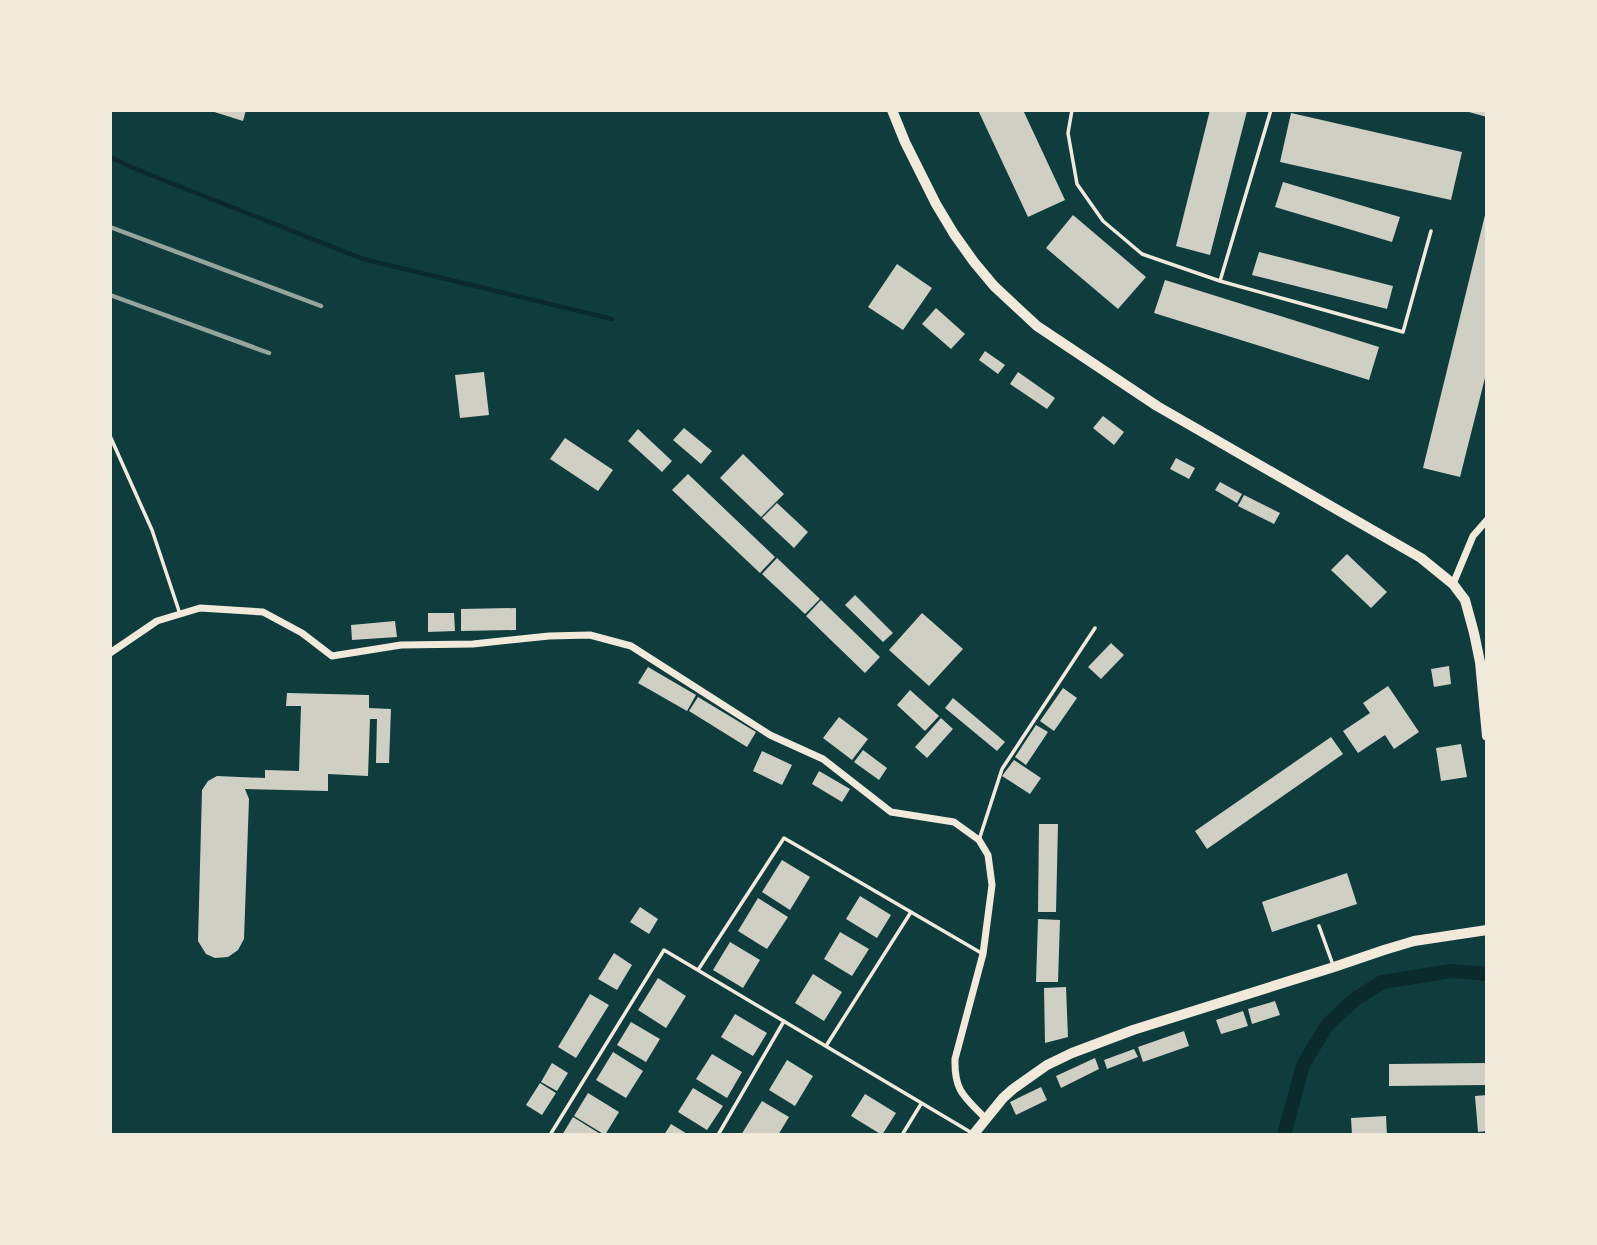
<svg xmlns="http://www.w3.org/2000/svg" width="1597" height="1245" font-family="'IBM Plex Serif',serif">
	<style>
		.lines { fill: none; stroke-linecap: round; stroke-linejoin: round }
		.stream { stroke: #0a2a2b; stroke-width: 4.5 }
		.canal { stroke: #0a2a2b; stroke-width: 14 }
		.building { fill: #cfcfc3 }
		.service { stroke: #f1e9da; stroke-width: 3.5 }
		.minor { stroke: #f1e9da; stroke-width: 7 }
		.secondary { stroke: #f1e9da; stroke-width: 10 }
		.rail { stroke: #97a49c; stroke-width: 4.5 }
	</style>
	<rect width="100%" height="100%" fill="#0f3d3e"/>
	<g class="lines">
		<path class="stream" d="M110 157 138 170 363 259 612 319"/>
		<path class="canal" d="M1284 1135 1303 1065 1327 1025 1354 1000 1382 982 1452 971 1487 974"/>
	</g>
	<path class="building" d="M208 110H246L243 121Z
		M978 110H1023L1065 200 1028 217Z
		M1210 110 1247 111 1210 255 1176 246Z
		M1465 110H1487V117L1465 111Z
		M1291 113 1462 152 1451 200 1280 162Z
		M1283 182 1400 217 1392 242 1275 207Z
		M1486 211 1487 370 1460 477 1423 468Z
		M1073 215 1146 277 1118 309 1046 248Z
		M1259 252 1393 286 1387 309 1252 275Z
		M897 264 932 288 903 330 868 307Z
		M1165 280 1379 347 1369 380 1154 313Z
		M936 308 965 334 951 349 922 324Z
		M985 351 1005 365 998 374 979 360Z
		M484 372 489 415 460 418 455 375Z
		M1018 372 1055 398 1047 409 1010 384Z
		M1103 416 1124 432 1114 445 1093 428Z
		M684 428 712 451 701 464 673 440Z
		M638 429 672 461 662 472 628 441Z
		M565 438 613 470 598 491 550 459Z
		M743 454 784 494 761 517 720 478Z
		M1176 458 1195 468 1189 479 1170 469Z
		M688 474 775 557 760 573 672 490Z
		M1220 482 1242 494 1237 503 1215 490Z
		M1244 495 1280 513 1274 524 1238 506Z
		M777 503 808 532 794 548 762 518Z
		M1347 554 1387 592 1371 608 1331 570Z
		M777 558 820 599 805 614 762 574Z
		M855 595 893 633 883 642 845 605Z
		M821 600 880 657 865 673 806 616Z
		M516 608V630L461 631V609Z
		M428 613H454L455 631 428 632Z
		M922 613 963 649 929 686 889 650Z
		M395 621 397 637 352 640 351 625Z
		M1111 643 1124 655 1101 679 1088 667Z
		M1449 666 1451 684 1434 687 1431 669Z
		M648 667 696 695 687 711 638 683Z
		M1388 686 1419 732 1394 749 1385 735 1358 753 1343 731 1370 713 1363 703Z
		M1063 688 1077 698 1054 731 1040 721Z
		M910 690 939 716 925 731 897 705Z
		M287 693 369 695V708L391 709 389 763H376L377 719H370L368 776 328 774V791L245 789 249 799 244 939 238 950 228 957 215 958 206 954 198 941 202 790 208 781 217 776 265 778V770L299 771 301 706H286Z
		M698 697 756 732 747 747 689 711Z
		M953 698 1005 742 997 751 945 708Z
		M839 717 868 739 852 760 823 738Z
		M941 718 953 729 927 758 915 747Z
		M1036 725 1048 732 1026 765 1015 757Z
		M1331 737 1343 754 1207 849 1195 831Z
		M1461 744 1467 777 1441 781 1436 748Z
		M863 750 887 768 879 780 854 762Z
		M762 751 792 765 782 785 753 771Z
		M1014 760 1041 778 1030 794 1002 776Z
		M819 771 850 789 842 802 812 784Z
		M1039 824H1058L1056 912H1038Z
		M782 860 810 877 790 910 762 892Z
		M1347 873 1357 904 1272 932 1262 902Z
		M860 896 891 915 877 938 846 919Z
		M758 898 788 917 767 949 738 931Z
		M640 907 658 919 649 934 630 922Z
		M1038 919 1060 920 1058 982H1036Z
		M840 932 869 949 852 976 824 959Z
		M730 942 760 960 743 988 713 970Z
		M614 953 632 965 617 990 598 979Z
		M813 974 842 992 824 1021 795 1003Z
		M658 978 686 996 666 1028 638 1010Z
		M1066 987 1068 1037 1045 1043 1044 988Z
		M590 994 609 1005 576 1058 558 1047Z
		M1275 1001 1280 1015 1252 1024 1248 1009Z
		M1243 1011 1248 1026 1221 1034 1216 1020Z
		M735 1014 767 1033 753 1056 721 1037Z
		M631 1022 660 1039 646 1062 617 1045Z
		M1184 1031 1189 1046 1143 1062 1138 1047Z
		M1134 1049 1138 1057 1107 1069 1104 1060Z
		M613 1052 643 1071 626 1098 596 1080Z
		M712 1054 742 1072 727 1098 696 1079Z
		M1095 1058 1099 1069 1061 1088 1056 1076Z
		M787 1060 813 1076 795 1106 769 1090Z
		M552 1063 568 1073 557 1091 541 1082Z
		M1487 1063V1085L1389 1086V1064Z
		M540 1083 556 1093 542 1115 526 1105Z
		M1041 1087 1047 1100 1016 1115 1010 1102Z
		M693 1088 723 1106 707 1130 678 1112Z
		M588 1093 619 1112 605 1135 574 1116Z
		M865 1094 896 1113 882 1135 851 1116Z
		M1487 1095V1131L1478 1132 1475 1096Z
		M762 1101 789 1117 778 1135H741Z
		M1386 1116 1387 1135H1352L1351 1118Z
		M573 1117 602 1135H562Z
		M671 1124 689 1135H664Z"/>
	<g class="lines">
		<path class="service" d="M1072 110 1068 133 1077 184 1103 221 1142 254 1220 281 1403 332 1431 231
			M1220 281 1271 110
			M110 436 152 530 180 614
			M979 840 1002 769 1095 628
			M1319 926 1333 965
			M698 970 784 838 983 954
			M826 1046 911 912
			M550 1135 664 950 972 1133
			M718 1135 784 1021
			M902 1135 921 1104"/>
		<path class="minor" d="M1453 584 1473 536 1487 520
			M110 653 157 621 200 608 263 612 302 633 332 656 401 645 473 644 549 636 590 635 631 646 770 735 823 759 891 812 954 822 979 840 988 855 992 885 983 954 955 1059C954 1092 965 1097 986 1119"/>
		<path class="secondary" d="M892 110 905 142 936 204 954 234 974 262 994 286 1037 326 1157 406 1421 558 1453 584 1465 600 1474 633 1480 662 1487 736
			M973 1135 1003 1098 1013 1089 1047 1065 1072 1053 1133 1030 1334 967 1384 950 1414 941 1487 930"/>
		<path class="rail" d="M110 227 321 306
			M110 295 269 353"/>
	</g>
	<rect width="1597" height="1245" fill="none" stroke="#f1e9da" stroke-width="224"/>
</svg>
